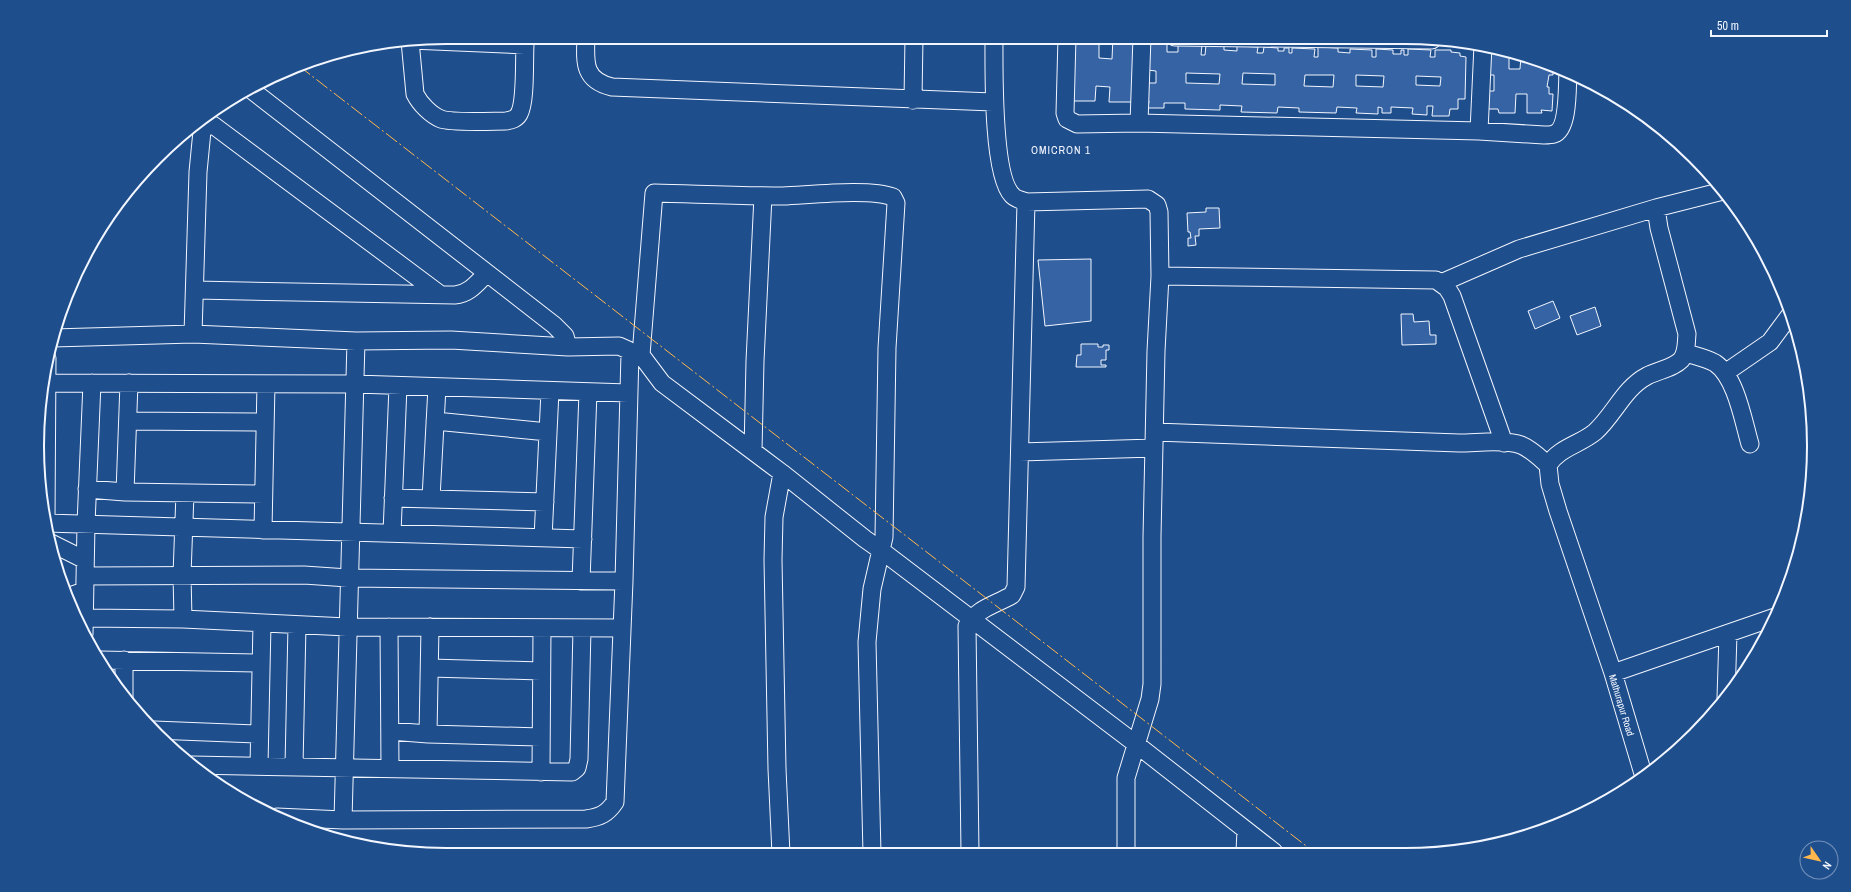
<svg xmlns="http://www.w3.org/2000/svg" width="1851" height="892" font-family="'Archivo Narrow',sans-serif">
	<style>
		.building { fill: #3563a3; stroke: #f2f6ff; fill-rule: evenodd }
		.lines { fill: none; stroke-linecap: round; stroke-linejoin: round }
		.minor-casing { stroke: #f2f6ff; stroke-width: 19 }
		.minor { stroke: #1f4e8c; stroke-width: 17 }
		.power { stroke: #ffb74d; stroke-width: 1; stroke-dasharray: 14 3 2 3; stroke-linecap: butt }
		.labels { text-anchor: middle; stroke-width: 3; stroke-linejoin: round; paint-order: stroke }
		.street-label { font-size: 10px; fill: #f2f6ff; stroke: #1f4e8c }
		.neighbourhood-label { font-size: 11px; letter-spacing: 1px; fill: #f2f6ff; stroke: #1f4e8c }
		.rim { fill: none; stroke: #f2f6ff; stroke-width: 2 }
	</style>
	<rect width="100%" height="100%" fill="#1f4e8c"/>
	<path class="building" d="M1071 37H1099V58L1112 59 1113 37H1136L1135 102H1109L1110 87 1096 86 1095 101H1070Z
		M1148 43H1167V52H1178V44L1202 45 1201 55H1205L1206 45 1224 46V50L1237 51V46L1258 47 1257 53H1263L1264 47 1278 48V51H1284V48H1289V53H1292V48L1315 49 1314 57H1318V47L1338 48V52L1350 53V49L1372 50V57H1376V49L1393 50V54H1401V50H1404V55H1408V49L1431 50 1430 57H1435V50H1451V52L1460 53V56L1466 57 1465 99H1458V109H1450L1449 116H1432L1433 106H1427V115L1412 114 1413 108 1391 107V113H1382V108L1378 107V114L1356 113 1357 108 1337 107 1336 113 1299 112V108L1278 107 1277 113 1241 112 1242 106 1220 105V110L1185 109V103H1164V108H1148L1149 101H1143L1144 83H1156V71L1147 70ZM1186 73 1220 74 1219 84 1186 83ZM1243 73 1275 74V85L1242 84ZM1305 75H1334L1333 87 1304 86ZM1356 75 1384 76 1383 87 1356 86ZM1416 76 1441 77 1440 86 1416 85Z
		M1488 46 1509 52V69H1520L1521 56 1553 66V75H1549L1547 87H1549V94H1553L1552 111 1541 110 1542 113H1527V94H1516L1515 113H1499L1498 109H1487L1488 91H1494V75H1488Z
		M1206 208H1219L1220 228 1199 229V236H1195L1196 245 1188 246V238H1191L1190 232H1188L1187 213 1206 212Z
		M1091 259V321L1045 326 1038 260Z
		M1553 301 1560 318 1535 329 1528 311Z
		M1595 307 1601 326 1577 335 1570 316Z
		M1401 314H1413L1414 322 1429 321 1430 335H1436V344L1402 345Z
		M1081 344H1098V347H1103V345H1109V350H1106V360H1101V365H1106V367H1076L1077 355H1081Z"/>
	<g class="lines">
		<g class="minor-casing">
			<path id="minor" d="M586 37C585 62 583 80 612 87L993 102
				M994 37C994 67 992 175 1012 195 1015 199 1021 200 1026 202L1148 199 1157 205 1159 212 1160 276 1156 351 1152 537V684L1150 699 1126 778V853
				M1067 37 1065 113 1067 119 1077 124 1139 123 1479 131 1544 135C1547 135 1551 135 1554 134 1569 129 1567 86 1568 72
				M1175 37 1432 40
				M411 40 525 45V37
				M410 41 415 94C420 104 431 115 441 119 451 123 493 121 506 121 512 120 516 119 519 114 526 102 524 60 525 45
				M249 88 554 325 565 336 568 347
				M913 100 914 37
				M1139 123 1142 37
				M1479 131 1483 45
				M1160 276 1436 280 1447 288 1452 296 1504 443
				M1441 283 1519 249 1656 208 1723 191
				M195 290 455 295C469 294 477 283 487 273
				M193 334 198 172 202 131 207 126 213 125 441 295
				M53 338 193 334 356 341 451 340 568 347 619 346 628 350 630 353 624 581 615 802C607 814 600 817 586 819L343 820 277 817
				M1686 353C1696 356 1706 358 1715 363 1736 377 1743 420 1750 444
				M1725 373 1770 342 1790 315
				M47 383 355 384 628 393
				M128 421 265 422
				M435 421 548 432
				M1155 432 1459 443C1477 443 1505 439 1521 445 1531 449 1540 458 1548 465
				M753 451 755 361 763 196
				M1020 452 1154 448
				M87 489 125 492 263 494
				M125 492 129 383
				M393 498 545 502
				M431 498 437 387
				M46 521 47 358
				M46 523 583 539
				M263 530 266 384
				M392 533 398 386
				M543 538 550 391
				M51 543 85 560
				M85 576 304 575 348 578 624 581
				M581 581 588 392
				M67 597 84 591
				M84 618 183 619 347 627 622 628
				M183 619 182 575 185 493
				M389 627 390 768
				M84 634 86 524 92 383
				M100 660 261 663
				M124 660V698
				M430 668 541 671
				M1613 673 1775 617
				M1726 698 1728 634
				M154 730 259 734
				M390 731 428 734 541 737
				M428 734 430 627
				M192 765 572 772 577 768 579 759 582 628
				M259 766 262 623
				M294 766 297 625
				M541 772 542 628
				M1644 777 1613 673 1558 511 1550 484 1548 465C1560 447 1579 445 1595 432 1614 415 1624 388 1647 376 1658 370 1672 369 1681 360 1687 353 1686 344 1687 334L1659 228 1656 208
				M343 820 356 341
				M1245 852 1246 830
				M970 853 967 626C977 608 995 605 1012 595L1016 587 1026 202
				M781 854 777 769 773 560 774 517 782 473
				M872 854 867 642 872 589 884 537 887 348 896 203 893 197C870 188 810 195 783 196 740 196 697 194 654 193L641 355 662 383 782 473 865 539 882 551 1136 744 1274 852"/>
		</g>
		<use href="#minor" class="minor"/>
		<path class="power" d="M299 66 1314 852"/>
	</g>
	<g class="labels">
		<g class="street-label">
			<text transform="translate(1622 705) rotate(73)" y="4">Mathurapur Road</text>
		</g>
		<g class="neighbourhood-label">
			<text x="1061" y="154">OMICRON 1</text>
		</g>
	</g>
	<path d="M0 0H1851V892H0ZM446 44H1405A402 402 0 0 1 1807 446V446A402 402 0 0 1 1405 848H446A402 402 0 0 1 44 446V446A402 402 0 0 1 446 44Z" fill="#1f4e8c" fill-rule="evenodd"/>
	<path class="rim" d="M446 44H1405A402 402 0 0 1 1807 446V446A402 402 0 0 1 1405 848H446A402 402 0 0 1 44 446V446A402 402 0 0 1 446 44Z"/>
	<g transform="translate(1819 860) rotate(124)"><circle r="19" fill="#1f4e8c" stroke="#7391ba"/>
	<path d="M0-3L7 15L0 10L-7 15Z" fill="#ffb74d"/>
	<text y="-6" font-size="11" font-weight="bold" text-anchor="middle" fill="#f2f6ff">N</text>
	</g>
	<path d="M1711 30v6h116v-6" fill="none" stroke="#f2f6ff" stroke-width="2"/>
	<text x="1717" y="30" font-size="12" fill="#f2f6ff" stroke="#1f4e8c" stroke-width="3" paint-order="stroke">50 m</text>
</svg>
